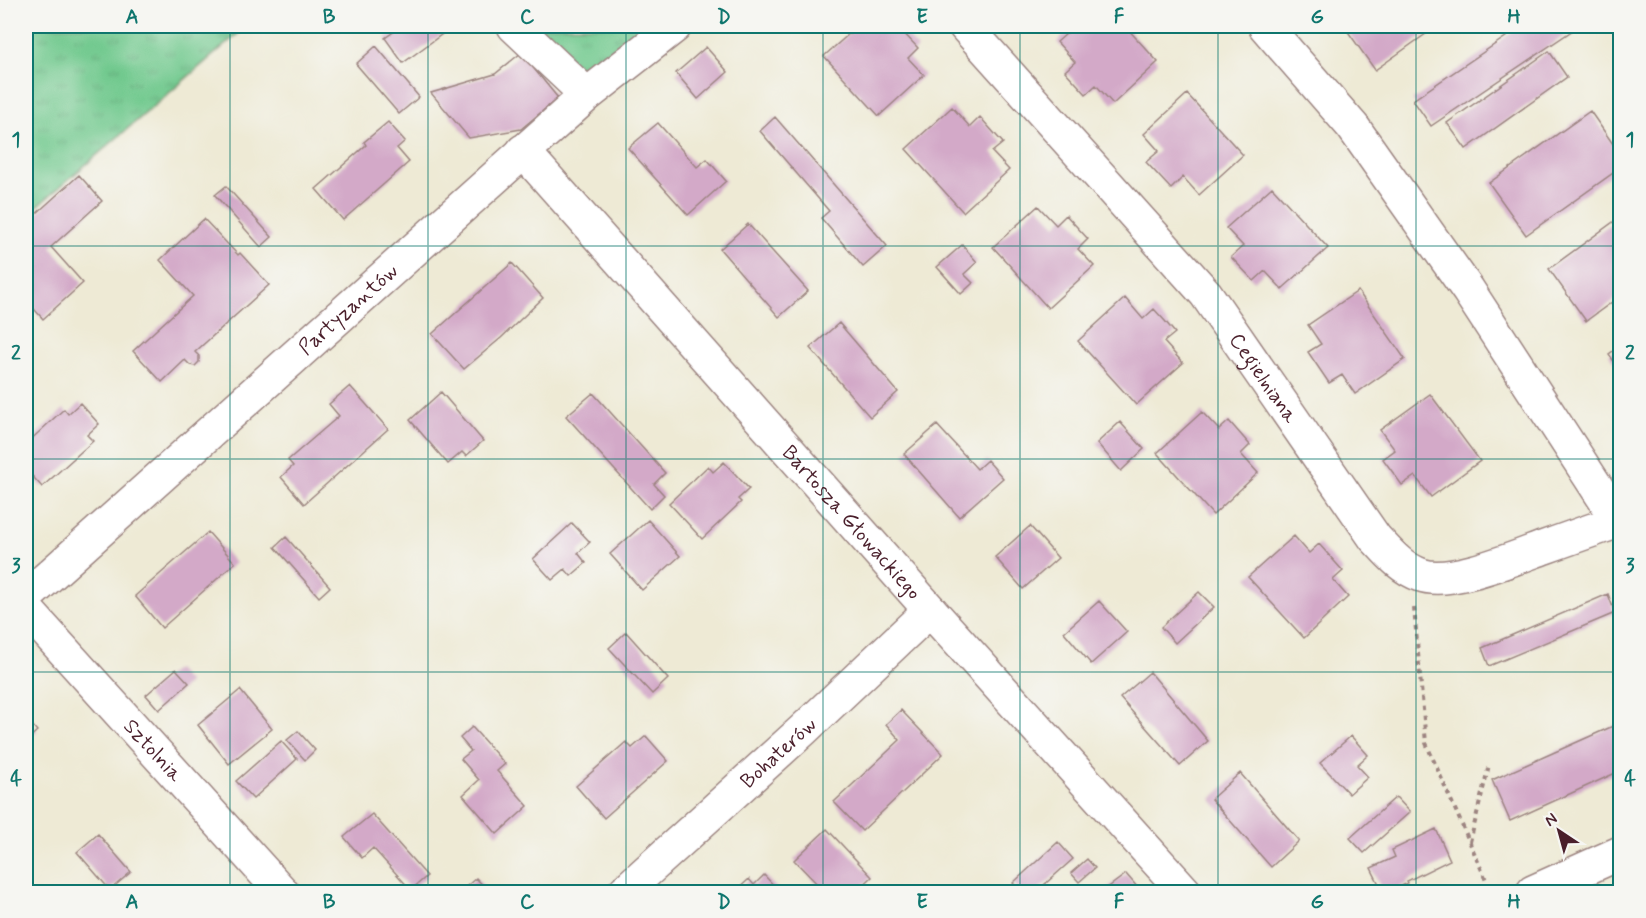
<svg xmlns="http://www.w3.org/2000/svg" width="1646" height="918" font-family="Mynerve,sans-serif">
	<style>
		.grass { fill: url(#grass-tufts); stroke: #5e745c; stroke-width: 1.5 }
		.building { fill: #d3a9c8 }
		.lines { fill: none; stroke-linecap: round; stroke-linejoin: round }
		.minor-casing { stroke: #9c8480; stroke-width: 36 }
		.path { stroke: #9c8480; stroke-width: 4; stroke-dasharray: 4.5 4.5; stroke-linecap: butt }
		.minor { stroke: #fff; stroke-width: 33 }
		.grid { fill: none; stroke: #0f766e; stroke-width: 1.5; stroke-opacity: 0.55 }
		.labels { text-anchor: middle; stroke-width: 5; stroke-linejoin: round; paint-order: stroke }
		.street-label { font-size: 21px; fill: #4a1f2b; stroke: #f6f6f2 }
		.neatline { fill: none; stroke: #0f766e; stroke-width: 2 }
		.grid-label { font-size: 20px; text-anchor: middle; font-weight: bold; fill: #0f766e }
	</style>
	<defs>
		<pattern id="grass-tufts" width="24" height="20" patternUnits="userSpaceOnUse" patternTransform="scale(1.5)"><rect width="24" height="20" fill="#71c98e"/><path d="M3 7l-1-3M5 7V3M7 7l1-3M15 17l-1-3M17 17v-4M19 17l1-3" fill="none" stroke="#63ac7b"/></pattern>
	</defs>
	<rect width="100%" height="100%" fill="#f6f6f2"/>
	<filter id="ink" filterUnits="userSpaceOnUse"><feTurbulence type="fractalNoise" baseFrequency=".0167" numOctaves="2"/><feDisplacementMap in="SourceGraphic" scale="12" xChannelSelector="R" yChannelSelector="G"/><feConvolveMatrix kernelMatrix="1 2 1 2 8 2 1 2 1" color-interpolation-filters="sRGB"/></filter>
	<filter id="wash" filterUnits="userSpaceOnUse"><feTurbulence type="fractalNoise" baseFrequency=".008" numOctaves="4" result="noise"/><feDisplacementMap in="SourceGraphic" scale="24" xChannelSelector="R" yChannelSelector="G"/><feGaussianBlur stdDeviation="1.35" result="paint"/><feColorMatrix in="noise" values="0 0 0 0 0 0 0 0 0 0 0 0 0 0 0 0 0 1.4 0 .05"/><feComposite in="paint" operator="in"/></filter>
	<g filter="url(#wash)">
		<rect width="100%" height="100%" fill="#eeead5"/>
		<path class="grass" d="M26 26H247L26 216Z
			M529 26H651L579 76Z"/>
		<g id="blocks">
			<path class="building" d="M402 26H453L403 63 385 38Z
				M858 26H879L886 34 895 26H897L918 48 908 58 924 75 879 116 824 56Z
				M1075 26H1125L1158 62 1113 104 1096 85 1086 94 1065 71 1075 62 1057 42Z
				M1344 26H1437L1375 70Z
				M1522 26H1579L1431 126 1413 100Z
				M376 46 419 97 399 114 356 64Z
				M706 47 728 72 698 99 676 73Z
				M1549 51 1567 77 1466 149 1447 123Z
				M521 53 558 98 521 129 469 138 431 93 495 74Z
				M1187 94 1243 155 1199 195 1183 177 1171 189 1146 162 1159 151 1144 134Z
				M952 107 970 127 980 117 1003 143 992 152 1009 170 963 212 906 149Z
				M1590 111 1620 154V168L1526 235 1489 183Z
				M775 117 887 246 863 267 821 218 829 211 760 131Z
				M388 122 405 141 397 148 409 162 343 220 316 189 366 145 364 142Z
				M658 123 697 167 707 159 726 181 688 215 628 148Z
				M79 175 102 201 51 247 83 283 43 319 26 300V223Z
				M226 186 272 237 261 247 215 195Z
				M1272 187 1328 248 1282 289 1265 271 1254 281 1231 257 1243 246 1226 228Z
				M1038 206 1056 225 1066 215 1088 239 1078 249 1094 266 1048 308 993 247Z
				M1620 217V296L1586 321 1549 269Z
				M204 219 238 255 240 253 269 285 195 352 199 356V362L195 366 190 365 185 360 162 382 133 351 193 296 160 260Z
				M748 224 808 291 779 317 720 249Z
				M962 245 977 262 964 274 973 283 961 294 937 267Z
				M512 263 543 298 501 338 464 369 432 334Z
				M1358 291 1405 359 1355 394 1342 375 1329 383 1308 352 1321 344 1308 325Z
				M1125 298 1143 319 1154 309 1165 321 1175 333 1164 342 1183 363 1136 405 1078 341Z
				M839 323 898 392 870 417 810 348Z
				M1620 346V371L1609 354Z
				M350 386 388 429 304 504 281 477 293 466 288 460 339 416 329 404Z
				M441 392 483 441 466 456 462 452 448 464 410 420Z
				M593 393 665 473 654 484 664 495 650 509 566 416Z
				M1430 394 1480 461 1431 497 1415 476 1402 485 1383 459 1395 450 1380 430Z
				M80 403 99 424 87 435 93 441 42 487 26 469V444L64 409 68 414Z
				M1202 412 1219 430 1229 421 1250 445 1241 454 1258 473 1213 515 1157 453Z
				M1120 422 1144 449 1121 471 1097 443Z
				M937 425 977 469 987 460 1003 478 959 517 904 454Z
				M724 462 749 489 738 499 741 502 702 539 669 503 708 466 713 472Z
				M648 520 680 556 642 590 610 554Z
				M572 523 590 542 578 553 586 563 571 576 565 569 552 580 533 559Z
				M1030 526 1058 558 1023 589 995 557Z
				M208 532 235 563 162 628 135 596Z
				M1294 536 1309 553 1319 544 1343 571 1333 580 1348 597 1304 638 1248 577Z
				M286 537 330 587 319 597 275 547Z
				M1199 592 1214 607 1175 643 1161 627Z
				M1608 594 1615 613 1489 666 1482 648Z
				M1099 601 1127 632 1091 664 1064 632Z
				M626 632 668 679 652 694 609 648Z
				M176 669 189 683 159 710 146 695Z
				M1150 672 1208 741 1180 766 1120 698Z
				M240 690 272 729 229 764 198 725Z
				M901 710 943 754 862 831 834 802 900 740 886 724Z
				M26 718 37 731 26 741Z
				M1620 723V771L1510 821 1492 780Z
				M472 727 505 764 497 771 528 806 497 834 463 795 479 780 461 759 471 751 460 738Z
				M298 731 315 750 305 760 287 740Z
				M646 736 668 761 604 818 576 786 626 742 632 748Z
				M1351 736 1368 755 1357 765 1368 777 1349 794 1320 763Z
				M281 741 297 759 253 799 236 781Z
				M1240 773 1299 841 1271 867 1211 799Z
				M1396 797 1410 812 1364 853 1350 838Z
				M372 814 427 876 411 890 373 848 362 858 344 837Z
				M827 829 872 877 856 892H825L794 860Z
				M1436 829 1450 860 1407 881 1408 883 1388 892H1383L1371 868 1395 857 1392 850Z
				M98 834 131 872 110 890 77 852Z
				M1058 842 1073 859 1036 892H1021L1013 883Z
				M1087 859 1095 868 1079 882 1071 873Z
				M1126 874 1139 889 1134 892H1102Z
				M764 875 780 892H735L749 879 754 885Z
				M476 878 489 892H460Z"/>
		</g>
	</g>
	<g filter="url(#ink)">
		<use href="#blocks" fill-opacity="0" stroke="#9c8480" stroke-width="1.5"/>
		<g class="lines">
			<g class="minor-casing">
				<g id="minor">
					<path d="M514 26 587 95"/>
					<path id="s1" d="M965 26 1206 294 1375 538C1389 553 1401 568 1421 575 1449 586 1517 557 1545 547 1570 538 1595 529 1619 521"/>
					<path d="M1265 26 1353 127 1468 290 1620 523"/>
					<path id="s2" d="M523 151 930 610 1185 892"/>
					<path id="s3" d="M26 597 587 95 675 26"/>
					<path id="s4" d="M26 609 282 892"/>
					<path id="s5" d="M624 892 803 730 930 610"/>
					<path d="M1533 892 1620 853"/>
				</g>
			</g>
			<path class="path" d="M1414 608 1426 743 1487 882
				M1470 842 1489 765"/>
			<use href="#minor" class="minor"/>
		</g>
	</g>
	<path class="grid" d="M230 26V892M428 26V892M626 26V892M823 26V892M1020 26V892M1218 26V892M1416 26V892M26 246H1620M26 459H1620M26 672H1620"/>
	<g class="labels">
		<g class="street-label">
			<text dy="7" stroke="none"><textPath href="#s3" startOffset="432">Partyzantów</textPath></text>
			<text dy="7" stroke="none"><textPath href="#s1" startOffset="462">Cegielniana</textPath></text>
			<text dy="7" stroke="none"><textPath href="#s2" startOffset="496">Bartosza Głowackiego</textPath></text>
			<text dy="7" stroke="none"><textPath href="#s4" startOffset="190">Sztolnia</textPath></text>
			<text dy="7" stroke="none"><textPath href="#s5" startOffset="208">Bohaterów</textPath></text>
		</g>
	</g>
	<rect width="1646" height="918" fill="none" stroke="#f6f6f2" stroke-width="66"/>
	<g transform="translate(1559 831) rotate(324)" stroke="#f6f6f2" stroke-width="4.5" paint-order="stroke">
	<path d="M0-4.5L10 22L0 15L-10 22Z" fill="#4a1f2b"/>
	<text y="-9" font-size="16" font-weight="bold" text-anchor="middle" fill="#4a1f2b">N</text>
	</g>
	<rect x="33" y="33" width="1580" height="852" class="neatline"/>
	<g class="grid-label">
		<text x="132" y="23">A</text>
		<text x="329" y="23">B</text>
		<text x="527" y="23">C</text>
		<text x="724" y="23">D</text>
		<text x="922" y="23">E</text>
		<text x="1119" y="23">F</text>
		<text x="1317" y="23">G</text>
		<text x="1514" y="23">H</text>
		<text x="16" y="146">1</text>
		<text x="1630" y="146">1</text>
		<text x="16" y="359">2</text>
		<text x="1630" y="359">2</text>
		<text x="16" y="572">3</text>
		<text x="1630" y="572">3</text>
		<text x="16" y="785">4</text>
		<text x="1630" y="785">4</text>
		<text x="132" y="908">A</text>
		<text x="329" y="908">B</text>
		<text x="527" y="908">C</text>
		<text x="724" y="908">D</text>
		<text x="922" y="908">E</text>
		<text x="1119" y="908">F</text>
		<text x="1317" y="908">G</text>
		<text x="1514" y="908">H</text>
	</g>
</svg>
